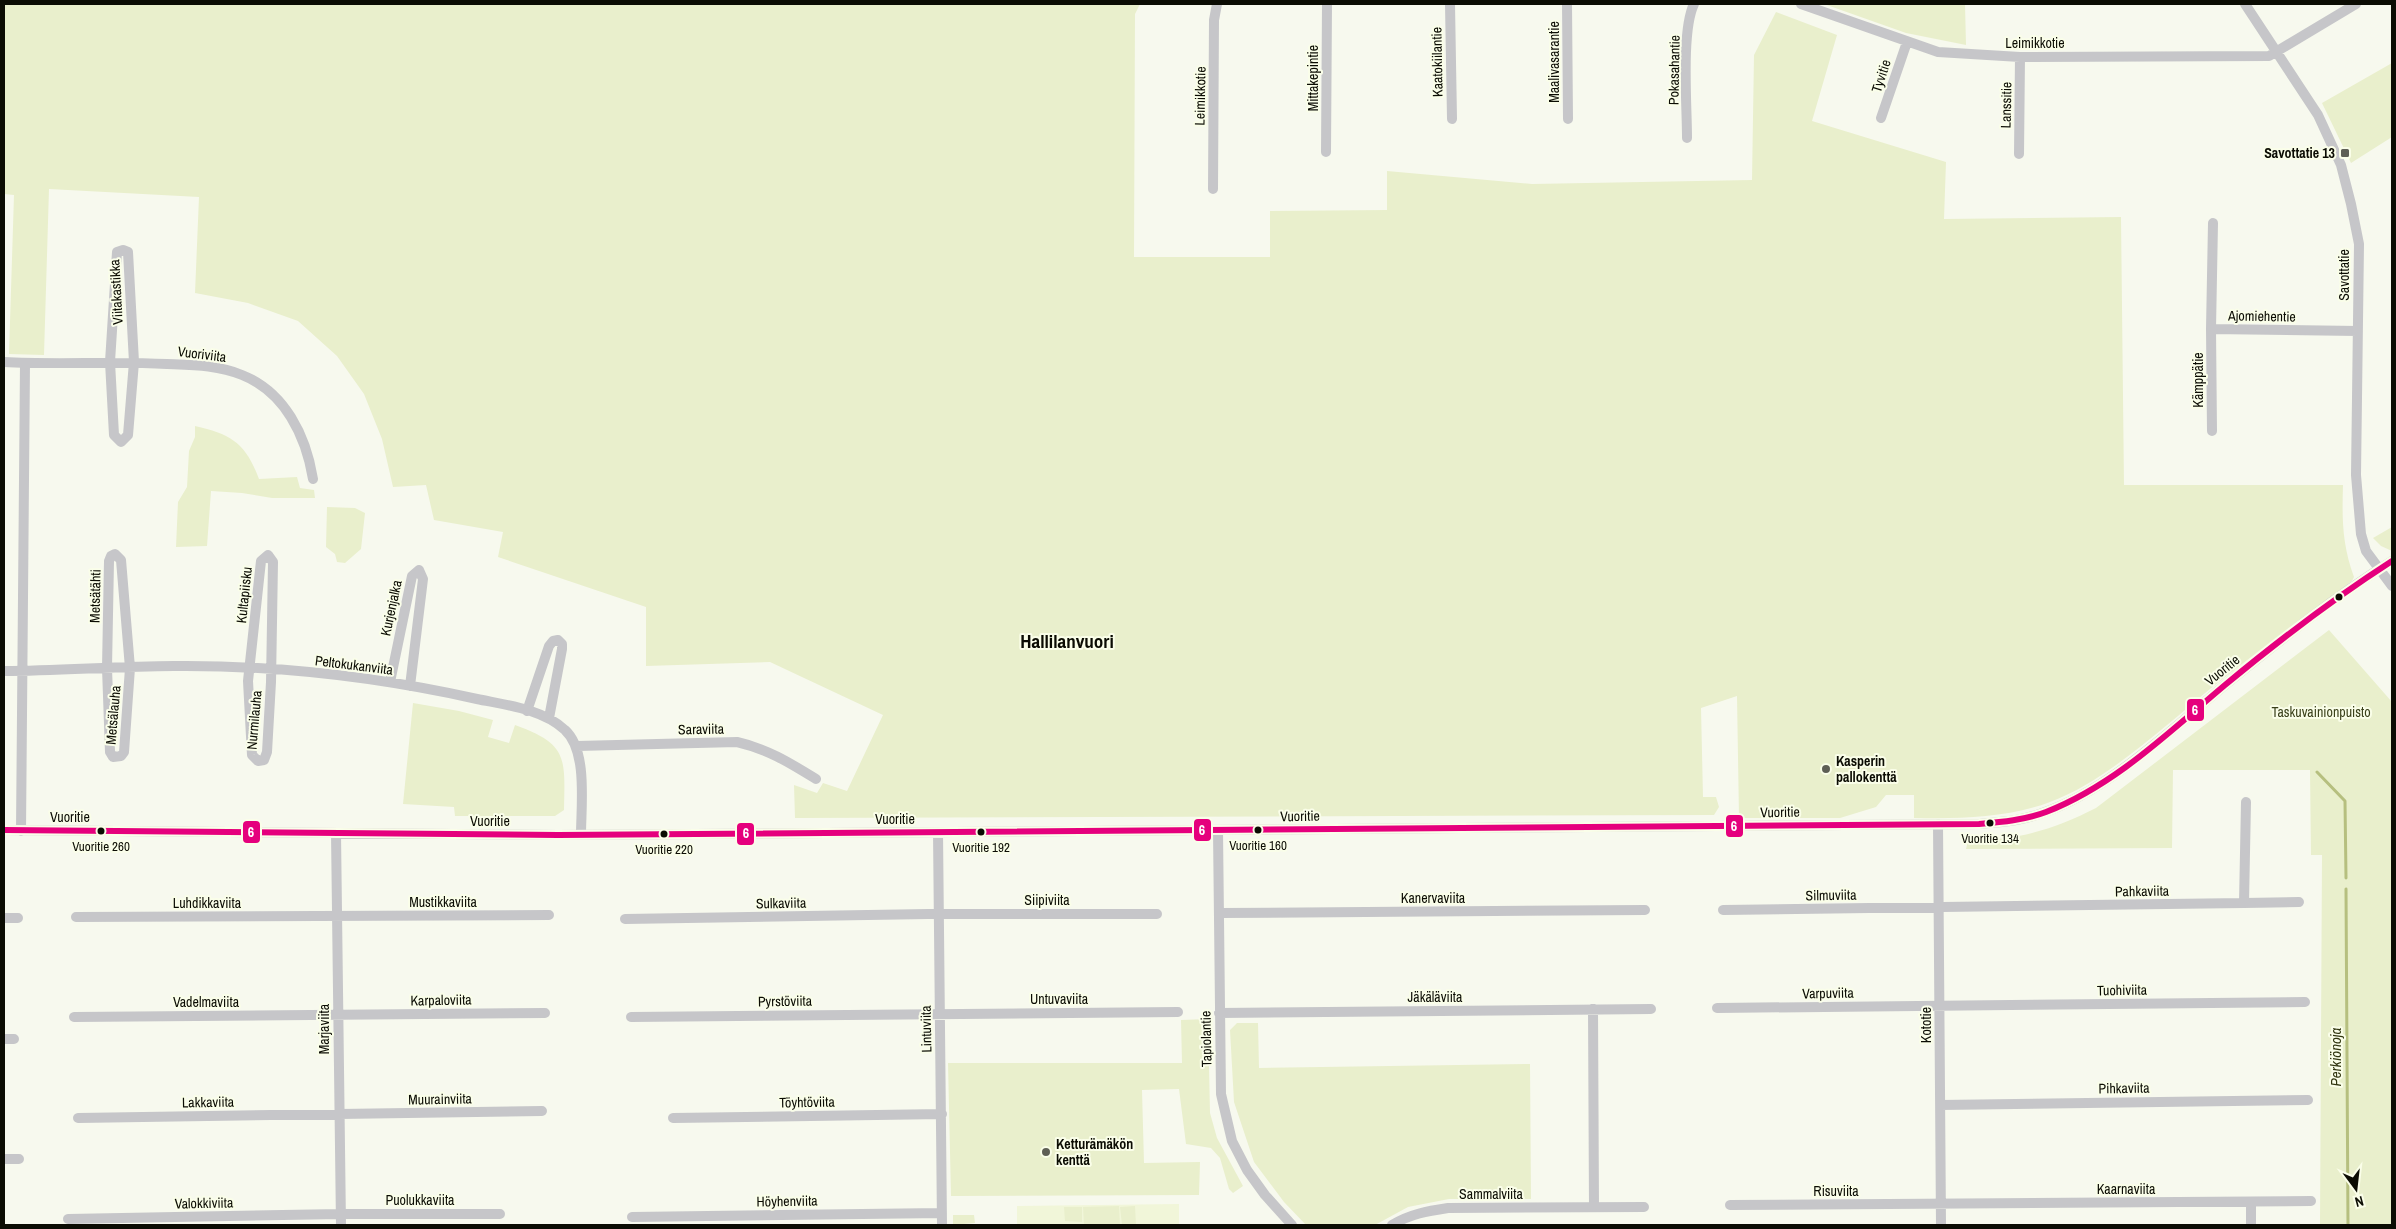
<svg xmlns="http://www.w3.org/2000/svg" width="2396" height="1229" font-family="'Archivo Narrow',sans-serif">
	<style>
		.built { fill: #f1f6d9 }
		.green { fill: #e9efcc }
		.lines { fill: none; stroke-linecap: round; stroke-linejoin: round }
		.stream { stroke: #b6bf7f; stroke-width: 3 }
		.minor { stroke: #c6c6c9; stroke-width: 10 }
		.bus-1-casing { stroke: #fafee9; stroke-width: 10 }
		.bus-1 { stroke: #e5007d; stroke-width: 6 }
		.poi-dot { fill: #5e5f55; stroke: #fafee9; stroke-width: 2 }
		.bus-dot { fill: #0b0c03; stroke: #fafee9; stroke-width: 2 }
		.labels { text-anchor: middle; stroke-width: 4; stroke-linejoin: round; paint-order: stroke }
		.bus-label { font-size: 13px; fill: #0b0c03; stroke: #fafee9 }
		.street-label { font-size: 14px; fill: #0b0c03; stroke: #fafee9 }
		.poi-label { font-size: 14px; font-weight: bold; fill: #0b0c03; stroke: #fafee9; text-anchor: start }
		.park-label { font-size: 14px; fill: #3a401a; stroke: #fafee9 }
		.water-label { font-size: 15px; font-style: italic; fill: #313610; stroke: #fafee9 }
		.district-label { font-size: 19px; font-weight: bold; fill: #0b0c03; stroke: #fafee9 }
		.line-badge { stroke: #fafee9; stroke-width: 2 }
		.badge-label { font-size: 14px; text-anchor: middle; font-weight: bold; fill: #fff }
	</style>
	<rect width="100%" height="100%" fill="#f7f9ee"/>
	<path class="built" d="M1179 1204V1225H1017V1206Z"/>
	<path class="green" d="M4 4H1140L1135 14 1134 257H1270V211L1387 210V171L1532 184 1752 180 1754 55 1776 12 1837 35 1812 121 1946 162 1944 219 2121 217 2124 485H2343C2342 519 2342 544 2354 577L2352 581C2305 617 2257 652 2210 689 2165 726 2105 782 2050 802 2008 818 1959 819 1914 818V795H1886L1876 807 1840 818H1739L1737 696 1701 708 1703 797H1716L1719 807 1714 815 795 818 794 785 817 793 823 783 847 791 883 715 770 662 646 666V607L498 557 503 532 434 520 426 485 393 487 382 439 364 394 337 356 298 321 248 303 195 293 199 197 49 189 44 355 9 354 14 195 4 194Z
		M1824 4H1965L1966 45 1906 33Z
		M2392 63V137L2351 163 2322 103Z
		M195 426C232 434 246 444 259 479L297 477 300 488 314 490 315 498H272L242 493 211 491 207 546 176 547 178 502 187 487 189 451 195 437Z
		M327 507 355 508 365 513 361 549 345 563 337 562 335 554 326 547Z
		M2392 527V551L2381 546 2373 538Z
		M2329 630 2392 702V1225H2320L2322 855H2311L2310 770H2173L2172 848 1966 849 1968 841C2017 840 2053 830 2096 808Z
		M413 703 459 711 493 720 488 737 509 743 515 725C568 744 565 757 564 810L555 816H455L454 807 403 804Z
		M1208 1019 1210 1113 1217 1138 1243 1186 1233 1193 1229 1189 1220 1158 1211 1148 1186 1144 1179 1089 1142 1090 1144 1163 1200 1162 1199 1195 951 1196 948 1063H1182L1181 1020Z
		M1237 1023H1258L1259 1068 1530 1064 1531 1199H1449L1408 1207 1375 1225H1306L1284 1202 1254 1162 1234 1102 1230 1030Z
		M1119 1206 1120 1225H1084L1083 1207Z
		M1135 1206 1136 1225H1122L1120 1207Z
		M1064 1207H1082V1222L1065 1221Z
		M953 1215H974L975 1223 953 1225Z"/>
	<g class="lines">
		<path class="stream" d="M2317 772 2345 801 2346 878
			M2346 889 2348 1225"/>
		<path class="minor" d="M1450 4 1452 119
			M1567 4 1568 119
			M1801 4 1938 52 2020 57 2269 56 2356 4
			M2245 4 2318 115 2341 165 2351 204 2359 244 2356 475 2361 534 2366 551 2392 586
			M1881 118 1907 42
			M1687 138C1687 105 1681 31 1694 4
			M1326 152 1327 4
			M2019 154 2020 57
			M1213 189 1214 20 1217 4
			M2213 223 2211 329 2358 331
			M123 250 128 252 134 362 128 435 121 442 114 435 110 362 117 252Z
			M2211 329 2212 431
			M4 362C58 365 112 361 167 364 192 365 218 365 242 375 285 392 306 436 313 479
			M115 554 121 560 130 668 124 752 121 756 113 757 110 752 107 668 109 561 111 556Z
			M268 555 273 562 271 682 267 752 264 760 258 761 252 755 248 681 261 561Z
			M4 671C60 671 117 666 174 666 275 665 378 677 477 699 506 705 543 709 565 730 588 751 581 806 581 835
			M390 682 412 576 419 570 423 579 410 686
			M527 711 549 646 553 641 558 640 562 644V649L549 718
			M577 746 737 742C768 749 790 763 816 779
			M1938 824 1941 1225
			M4 830 558 835 1979 824C1991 823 2004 822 2016 820 2092 807 2167 733 2225 685 2278 642 2334 597 2392 561
			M21 831 25 363
			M1218 831 1221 1094 1232 1141 1247 1170 1265 1195 1292 1225
			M938 832 942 1225
			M336 833 341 1225
			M2244 903 2299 902
			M1723 910 2244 903 2246 802
			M1220 913 1645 910
			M76 917 549 915
			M4 918H18
			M625 919 928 914H1157
			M1717 1008 2305 1002
			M1593 1009 1594 1207
			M1219 1013 1651 1009
			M74 1017 545 1013
			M631 1017 1178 1012
			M4 1039H14
			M1940 1105 2308 1100
			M78 1118 542 1111
			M673 1118 942 1114
			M4 1159H19
			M1730 1205 2311 1201
			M632 1217 942 1213
			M68 1219 340 1214H500
			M1392 1225C1410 1214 1428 1211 1448 1208L1644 1207
			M2251 1225V1202"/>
		<g class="bus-1-casing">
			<path id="bus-1" d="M4 830 558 835 1979 824C2002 822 2025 820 2046 812 2115 785 2169 732 2225 685 2278 641 2333 599 2392 561"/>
		</g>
		<use href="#bus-1" class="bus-1"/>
	</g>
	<g class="poi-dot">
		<rect x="2340" y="148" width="10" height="10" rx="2.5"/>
		<circle cx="1826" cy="769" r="5"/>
		<circle cx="1046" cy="1152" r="5"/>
	</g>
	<g class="bus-dot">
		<circle cx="2339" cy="597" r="4.5"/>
		<circle cx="1990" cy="823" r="4.5"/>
		<circle cx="1258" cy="830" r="4.5"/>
		<circle cx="101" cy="831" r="4.5"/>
		<circle cx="981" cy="832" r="4.5"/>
		<circle cx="664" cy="834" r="4.5"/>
	</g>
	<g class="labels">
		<g class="bus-label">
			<text x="1990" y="843">Vuoritie 134</text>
			<text x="1258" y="850">Vuoritie 160</text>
			<text x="101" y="851">Vuoritie 260</text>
			<text x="981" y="852">Vuoritie 192</text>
			<text x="664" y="854">Vuoritie 220</text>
		</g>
		<g class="street-label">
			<text x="2035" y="48">Leimikkotie</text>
			<text transform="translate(1437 62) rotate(-91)" y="5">Kaatokiilantie</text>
			<text transform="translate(1554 62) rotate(-90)" y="5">Maalivasarantie</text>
			<text transform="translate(1674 70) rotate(-89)" y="5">Pokasahantie</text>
			<text transform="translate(1881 76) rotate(-72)" y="5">Tyvitie</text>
			<text transform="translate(1313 78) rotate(-90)" y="5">Mittakepintie</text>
			<text transform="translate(1200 96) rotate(-89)" y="5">Leimikkotie</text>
			<text transform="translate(2006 105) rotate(-89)" y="5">Lanssitie</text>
			<text transform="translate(2344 275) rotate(-90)" y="5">Savottatie</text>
			<text transform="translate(116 292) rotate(-93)" y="5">Viitakastikka</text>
			<text transform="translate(2262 316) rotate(1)" y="5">Ajomiehentie</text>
			<text transform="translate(202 354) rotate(7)" y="5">Vuoriviita</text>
			<text transform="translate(2198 380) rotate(-90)" y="5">Kämppätie</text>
			<text transform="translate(244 595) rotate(-84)" y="5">Kultapiisku</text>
			<text transform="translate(95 596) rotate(-89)" y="5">Metsätähti</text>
			<text transform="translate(391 608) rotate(-78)" y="5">Kurjenjalka</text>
			<text transform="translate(354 665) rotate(7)" y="5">Peltokukanviita</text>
			<text transform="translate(2222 670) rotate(-39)" y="5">Vuoritie</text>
			<text transform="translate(113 715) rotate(-85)" y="5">Metsälauha</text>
			<text transform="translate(254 720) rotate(-85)" y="5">Nurmilauha</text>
			<text transform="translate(701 729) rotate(-1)" y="5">Saraviita</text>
			<text transform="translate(1780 812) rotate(-1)" y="5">Vuoritie</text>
			<text transform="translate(1300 816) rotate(-1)" y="5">Vuoritie</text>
			<text x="70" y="822">Vuoritie</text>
			<text x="895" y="824">Vuoritie</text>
			<text x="490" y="826">Vuoritie</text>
			<text transform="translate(2142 891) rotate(-1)" y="5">Pahkaviita</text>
			<text transform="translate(1831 895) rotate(-1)" y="5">Silmuviita</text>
			<text x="1433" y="903">Kanervaviita</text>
			<text x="1047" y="905">Siipiviita</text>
			<text x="443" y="907">Mustikkaviita</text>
			<text x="207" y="908">Luhdikkaviita</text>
			<text transform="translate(781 903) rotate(-1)" y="5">Sulkaviita</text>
			<text transform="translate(2122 990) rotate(-1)" y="5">Tuohiviita</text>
			<text transform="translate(1828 993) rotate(-1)" y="5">Varpuviita</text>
			<text x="1435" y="1002">Jäkäläviita</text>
			<text x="1059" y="1004">Untuvaviita</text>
			<text transform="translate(441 1000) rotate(-1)" y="5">Karpaloviita</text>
			<text transform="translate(785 1001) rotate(-1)" y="5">Pyrstöviita</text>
			<text x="206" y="1007">Vadelmaviita</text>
			<text transform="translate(1926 1025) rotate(-90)" y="5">Kototie</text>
			<text transform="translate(324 1029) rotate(-90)" y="5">Marjaviita</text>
			<text transform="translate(926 1029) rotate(-91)" y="5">Lintuviita</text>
			<text transform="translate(1206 1039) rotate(-91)" y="5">Tapiolantie</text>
			<text transform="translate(2124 1088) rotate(-1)" y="5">Pihkaviita</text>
			<text transform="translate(440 1099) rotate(-1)" y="5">Muurainviita</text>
			<text transform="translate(208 1102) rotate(-1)" y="5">Lakkaviita</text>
			<text transform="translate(807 1102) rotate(-1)" y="5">Töyhtöviita</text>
			<text x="2126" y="1194">Kaarnaviita</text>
			<text x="1836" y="1196">Risuviita</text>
			<text x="1491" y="1199">Sammalviita</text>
			<text x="420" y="1205">Puolukkaviita</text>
			<text transform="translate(787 1201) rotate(-1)" y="5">Höyhenviita</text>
			<text transform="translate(204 1203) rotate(-1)" y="5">Valokkiviita</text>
		</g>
		<g class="poi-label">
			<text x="2335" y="158" text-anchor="end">Savottatie 13</text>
			<text x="1836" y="766">Kasperin<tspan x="1836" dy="16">pallokenttä</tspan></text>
			<text x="1056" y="1149">Ketturämäkön<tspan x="1056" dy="16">kenttä</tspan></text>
		</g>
		<g class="park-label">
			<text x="2321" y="717">Taskuvainionpuisto</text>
		</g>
		<g class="water-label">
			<text transform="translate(2336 1057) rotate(-90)" y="5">Perkiönoja</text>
		</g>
		<g class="district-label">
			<text x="1067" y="648">Hallilanvuori</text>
		</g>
	</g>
	<g class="line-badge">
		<rect x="2186" y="698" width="19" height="24" rx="5" fill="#e5007d"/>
		<rect x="1725" y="814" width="19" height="24" rx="5" fill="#e5007d"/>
		<rect x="1193" y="818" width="19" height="24" rx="5" fill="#e5007d"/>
		<rect x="242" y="820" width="19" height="24" rx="5" fill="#e5007d"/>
		<rect x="736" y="822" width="19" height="24" rx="5" fill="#e5007d"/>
	</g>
	<g class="badge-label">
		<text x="2195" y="715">6</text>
		<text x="1734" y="831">6</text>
		<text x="1202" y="835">6</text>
		<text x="251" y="837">6</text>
		<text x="746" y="838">6</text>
	</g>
	<rect width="2396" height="1229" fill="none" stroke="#0b0c03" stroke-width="10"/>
	<g transform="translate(2356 1189) rotate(165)" stroke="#fafee9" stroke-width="4" paint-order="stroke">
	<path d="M0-4L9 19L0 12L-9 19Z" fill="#0b0c03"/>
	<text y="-8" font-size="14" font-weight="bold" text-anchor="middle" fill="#0b0c03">N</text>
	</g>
</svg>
